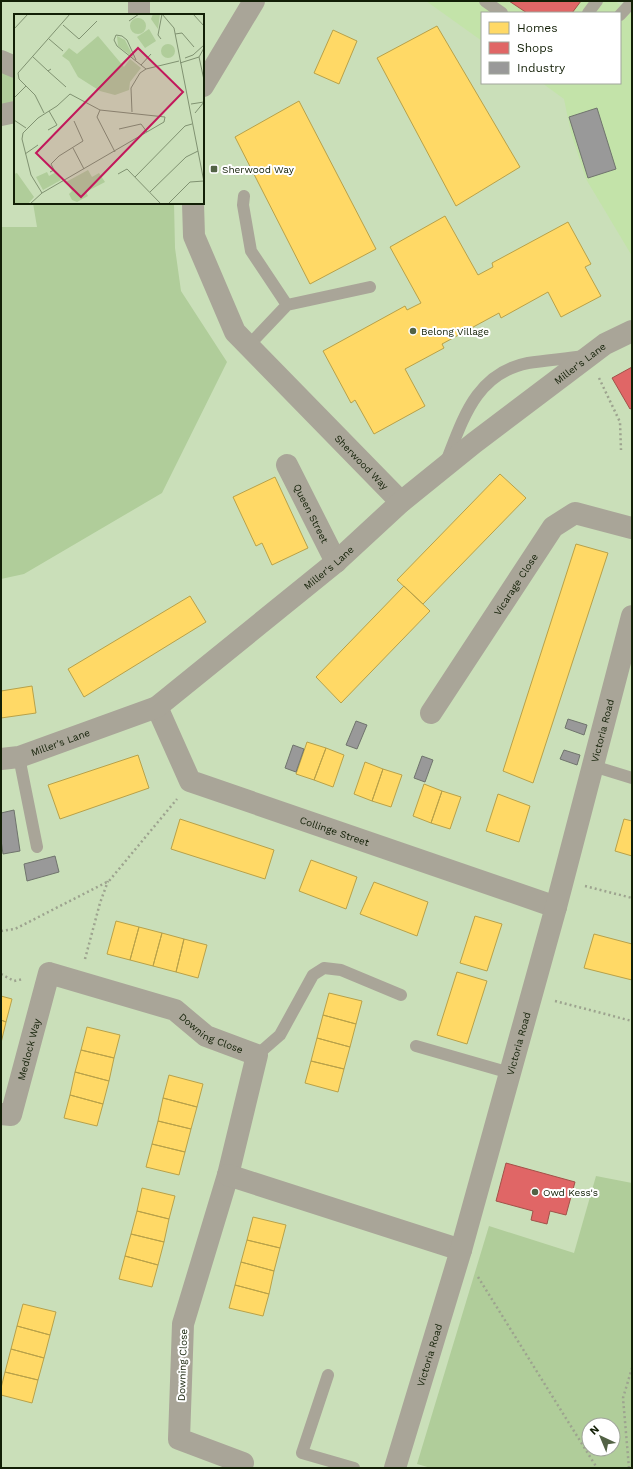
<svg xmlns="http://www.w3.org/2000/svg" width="633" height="1469" font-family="'Work Sans',sans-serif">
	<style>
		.built { fill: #c3e3a9 }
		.green { fill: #b0cd9a; fill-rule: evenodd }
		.homes { fill: #ffd966; stroke: #b8a149 }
		.shops { fill: #e06666; stroke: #a25149 }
		.industry { fill: #999; stroke: #70746d }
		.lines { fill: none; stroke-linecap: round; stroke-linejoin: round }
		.path { stroke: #9da38f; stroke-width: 2.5; stroke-dasharray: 2 3; stroke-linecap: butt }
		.lane { stroke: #a9a598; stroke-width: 12 }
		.street { stroke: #a9a598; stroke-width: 22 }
		.poi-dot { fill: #526245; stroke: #fff; stroke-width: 1.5 }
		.labels { text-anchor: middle; stroke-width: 4; stroke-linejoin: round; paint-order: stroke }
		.poi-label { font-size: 10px; fill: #121f06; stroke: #fff; text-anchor: start }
		.street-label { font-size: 10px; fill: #121f06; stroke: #fff }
		.inset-road { fill: none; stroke: #809271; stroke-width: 1 }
		.view { fill: #c2185b; fill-opacity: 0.15; stroke: #c2185b; stroke-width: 2 }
		.inset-edge { fill: none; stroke: #121f06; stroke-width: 2 }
	</style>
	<rect width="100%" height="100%" fill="#cadfb9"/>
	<path class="built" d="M426 1H615L632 14V256L586 179 571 133 564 99 542 83H620V13H482V41Z"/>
	<path class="green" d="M1 70 15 79V101L1 105Z
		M33 203H174L175 248 181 291 227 362 162 493 24 574 1 579V227H37Z
		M596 1176 632 1183V1468H431L417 1464 489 1226 574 1253ZM589 1425H613V1449H589Z"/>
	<path class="homes" d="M437 26 520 167 456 206 377 58Z
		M333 30 357 41 339 84 314 73Z
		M299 101 376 249 310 284 235 137Z
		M445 216 478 275 493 267 492 263 568 222 591 264 585 267 601 296 561 317 548 292 501 318 499 313 442 344 444 348 405 369 425 406 374 434 355 400 351 403 323 351 405 306 407 310 421 303 390 247Z
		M500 474 526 498 423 604 397 580Z
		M275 477 308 548 272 565 262 543 256 546 233 497Z
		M576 544 608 553 533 783 503 771Z
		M404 586 430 611 341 703 316 677Z
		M190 596 206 622 84 697 68 669Z
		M32 686 36 713 1 718V691Z
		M307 742 326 748 314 780 296 774Z
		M326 748 344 755 333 787 314 780Z
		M138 755 149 788 60 819 48 785Z
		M365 762 383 769 372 801 354 794Z
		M383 769 402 775 391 807 372 801Z
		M424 784 442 791 431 823 413 816Z
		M442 791 461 797 450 829 431 823Z
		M498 794 530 806 519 842 486 831Z
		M180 819 274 850 265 879 171 849Z
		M624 819 632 821V856L615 851Z
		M311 860 357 877 346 909 299 891Z
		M374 882 428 902 417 936 360 914Z
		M475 916 502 924 487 971 460 963Z
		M116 921 139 927 130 960 107 954Z
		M139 927 162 933 153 966 130 960Z
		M162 933 184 939 176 972 153 966Z
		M594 934 632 944V980L584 968Z
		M184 939 207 945 198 978 176 972Z
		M457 972 487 981 467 1044 437 1035Z
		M329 993 362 1001 356 1024 323 1015Z
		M1 996 12 999 6 1022 1 1020Z
		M323 1015 356 1024 350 1047 317 1038Z
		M1 1020 6 1022 1 1043Z
		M87 1027 120 1035 114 1058 81 1050Z
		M317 1038 350 1047 344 1069 311 1061Z
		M81 1050 114 1058 109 1081 75 1072Z
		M311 1061 344 1069 338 1092 305 1083Z
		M75 1072 109 1081 103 1104 70 1095Z
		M169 1075 203 1084 197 1107 163 1098Z
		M70 1095 103 1104 97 1126 64 1118Z
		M163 1098 197 1107 191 1129 158 1121Z
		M158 1121 191 1129 185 1152 152 1144Z
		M152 1144 185 1152 179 1175 146 1167Z
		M142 1188 175 1196 169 1219 137 1211Z
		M137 1211 169 1219 164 1242 131 1234Z
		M253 1217 286 1225 280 1248 247 1240Z
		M131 1234 164 1242 158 1265 125 1256Z
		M247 1240 280 1248 274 1271 241 1262Z
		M125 1256 158 1265 152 1287 119 1279Z
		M241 1262 274 1271 269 1294 235 1285Z
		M235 1285 269 1294 263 1316 229 1308Z
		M23 1304 56 1312 50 1335 17 1326Z
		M17 1326 50 1335 44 1358 11 1349Z
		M11 1349 44 1358 38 1380 5 1372Z
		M5 1372 38 1380 32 1403 1 1395V1388Z"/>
	<path class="shops" d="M509 1H581L572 13H527Z
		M632 367V408L630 409 612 378Z
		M506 1163 575 1182 566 1215 550 1211 547 1224 531 1220 533 1211 496 1201Z"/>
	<path class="industry" d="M597 108 616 169 588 178 569 117Z
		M568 719 587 725 584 735 565 728Z
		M356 721 367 725 357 749 346 745Z
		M293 745 304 749 296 772 285 768Z
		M564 750 580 755 577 765 560 759Z
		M422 756 433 760 425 782 414 778Z
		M14 810 20 851 3 854 1 840V813Z
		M55 856 59 872 27 881 24 864Z"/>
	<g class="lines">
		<path class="path" d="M599 378 620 422 621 450
			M585 886 632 898
			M1 931 15 929 109 881 177 799
			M85 959 100 903 108 881
			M1 974 14 981 23 979
			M555 1001 632 1021
			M478 1277 597 1468
			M629 1468 623 1398 632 1368"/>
		<path class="lane" d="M485 1 502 13
			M588 13 597 1
			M620 15 632 2
			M244 196 243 205 251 251 287 305 248 346
			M287 305 370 287
			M446 462C463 419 476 373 528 363 546 360 565 359 584 356
			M19 757 37 847
			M593 766 632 778
			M416 1046 510 1073
			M257 1055 280 1035 313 975 324 968 341 970 401 995
			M328 1375 302 1453 354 1468"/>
		<g class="street">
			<path d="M139 15V1"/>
			<path d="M1 61 15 67"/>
			<path d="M203 86 254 1"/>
			<path d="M1 115 15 112"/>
			<path id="s1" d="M193 203 194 236 235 332 401 502"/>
			<path id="s2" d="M287 465 336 562"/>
			<path id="s3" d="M157 707 190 781 556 907"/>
			<path id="s4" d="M431 713 553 527 575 513 632 528"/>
			<path id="s5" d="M1 759 19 757 157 707 336 562 401 502 474 443 605 344 632 331"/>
			<path id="s6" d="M1 1114 11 1115 49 973 175 1010 206 1036 257 1055 228 1175 183 1324 179 1439 243 1463 241 1468"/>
			<path d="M228 1175 461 1250"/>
			<path id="s7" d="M395 1468 461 1250 556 907 632 616"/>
		</g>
	</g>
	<g class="poi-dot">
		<rect x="210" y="165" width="8" height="8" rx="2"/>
		<circle cx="413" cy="331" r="4"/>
		<circle cx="535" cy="1192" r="4"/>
	</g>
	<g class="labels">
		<g class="poi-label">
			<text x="222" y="173">Sherwood Way</text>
			<text x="421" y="335">Belong Village</text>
			<text x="543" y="1196">Owd Kess's</text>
		</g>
		<g class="street-label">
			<text dy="4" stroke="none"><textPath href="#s5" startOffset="710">Miller's Lane</textPath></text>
			<text dy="4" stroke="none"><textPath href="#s1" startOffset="319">Sherwood Way</textPath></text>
			<text dy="4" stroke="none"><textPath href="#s2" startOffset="54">Queen Street</textPath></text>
			<text dy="4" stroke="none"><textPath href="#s5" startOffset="386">Miller's Lane</textPath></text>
			<text dy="4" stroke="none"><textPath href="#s4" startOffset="154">Vicarage Close</textPath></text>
			<text dy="4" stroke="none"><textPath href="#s7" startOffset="766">Victoria Road</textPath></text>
			<text dy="4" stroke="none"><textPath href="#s5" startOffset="62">Miller's Lane</textPath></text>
			<text dy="4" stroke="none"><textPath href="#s3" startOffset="234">Collinge Street</textPath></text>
			<text dy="4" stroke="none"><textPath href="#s6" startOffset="332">Downing Close</textPath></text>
			<text dy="4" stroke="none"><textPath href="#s7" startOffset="442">Victoria Road</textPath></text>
			<text dy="4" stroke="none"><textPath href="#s6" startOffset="78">Medlock Way</textPath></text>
			<text dy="4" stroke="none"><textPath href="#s7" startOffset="118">Victoria Road</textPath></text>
			<text transform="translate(182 1365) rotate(-88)" y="4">Downing Close</text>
		</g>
	</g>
	<g transform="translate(14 14)">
		<rect width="190" height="190" fill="#cadfb9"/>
		<path d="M139 0H146L144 15 137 5ZM116 12a8 8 0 1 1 16 0a8 8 0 1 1-16 0ZM135 15 142 27 131 34 123 23ZM84 22 110 53 116 45 127 54 116 68 115 76 101 81 86 77 64 63 55 47 48 42 55 34 63 40ZM103 22 111 26 120 44 104 32ZM147 37a7 7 0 1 1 14 0a7 7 0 1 1-14 0ZM74 156 78 163 85 159 91 168 72 178 74 182 63 188 58 186 55 180 58 177 52 168ZM33 158 35 162 42 158 47 166 29 176 22 163ZM3 159 20 183 14 190H0V160Z" fill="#b0cd9a"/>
		<path class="inset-road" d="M148 0 160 14 190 168M179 0 190 12M115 7 125 0M49 11 65 25 83 7M0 15 14 0M161 20 168 19 180 33M35 25 49 37M147 25 144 21 148 0M18 42 34 57 37 55M185 43 190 66M171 44 179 41 190 31M122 46 113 26 108 22 102 21 100 26 103 32 132 55M166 49 185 43 190 34M127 51 137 40M34 57 52 73M1 83 12 72M177 90 190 88M86 96 83 103 101 138M118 98 117 74 126 59 132 55 165 47M30 99 21 81 5 65 4 59 56 0M181 99 190 88M0 106 12 114M105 115 127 110 133 118M34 116 43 111 35 97M59 134 70 155M11 140 24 131M36 158 40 156 37 150 45 142 69 127 60 107M104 160 113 155 147 190M121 163 171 112 178 110M136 178 172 143 184 137M16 190 28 179 150 108 151 103 86 96 56 80 43 92 24 104 9 119 8 125 17 161 28 179M154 190 176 168 190 167"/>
		<path class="view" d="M124 34 169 78 67 183 22 139Z"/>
		<rect width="190" height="190" class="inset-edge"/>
	</g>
	<rect width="633" height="1469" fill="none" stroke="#121f06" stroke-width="4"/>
	<rect x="481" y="12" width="140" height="72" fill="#ffffff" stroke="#a0a59b"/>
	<rect x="489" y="22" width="20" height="12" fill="#ffd966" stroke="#a0a59b"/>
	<text x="517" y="32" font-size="12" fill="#121f06">Homes</text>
	<rect x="489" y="42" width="20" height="12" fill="#e06666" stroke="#a0a59b"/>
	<text x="517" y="52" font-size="12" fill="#121f06">Shops</text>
	<rect x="489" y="62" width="20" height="12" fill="#999999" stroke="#a0a59b"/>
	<text x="517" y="72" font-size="12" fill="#121f06">Industry</text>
	<g transform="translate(601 1437) rotate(316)"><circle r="19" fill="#ffffff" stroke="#a0a59b"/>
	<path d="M0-3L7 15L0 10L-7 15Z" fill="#526245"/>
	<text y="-6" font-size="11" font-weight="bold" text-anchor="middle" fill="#121f06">N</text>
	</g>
</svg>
